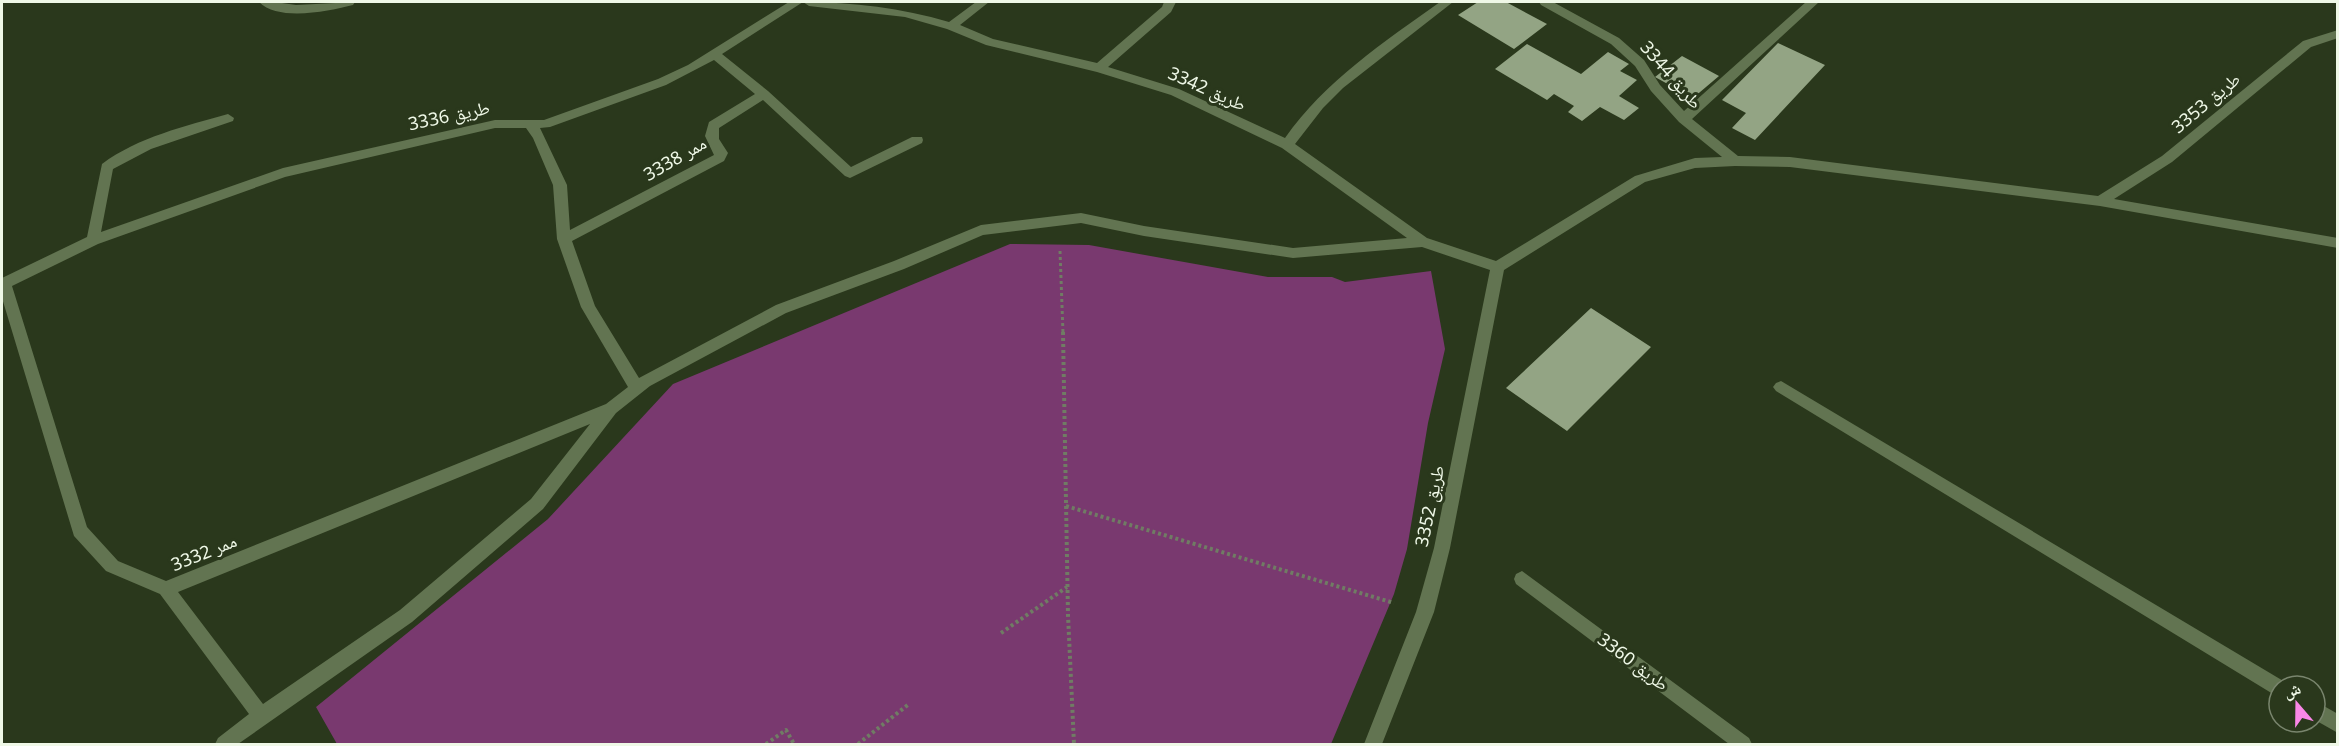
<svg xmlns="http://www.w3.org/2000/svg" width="2339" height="746" font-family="'Noto Sans','Noto Naskh Arabic',sans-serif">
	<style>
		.green { fill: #79396f }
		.building { fill: #93a484 }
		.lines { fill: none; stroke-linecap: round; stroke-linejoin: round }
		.path-far1 { stroke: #707c64; stroke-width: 3; stroke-dasharray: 3 3; stroke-linecap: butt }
		.path { stroke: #707c64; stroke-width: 4; stroke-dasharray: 3 3; stroke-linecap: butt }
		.street { fill: #627451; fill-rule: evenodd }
		.labels { text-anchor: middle; stroke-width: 6; stroke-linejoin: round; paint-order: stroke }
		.street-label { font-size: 18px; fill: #eff8e7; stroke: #2a381c }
	</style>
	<rect width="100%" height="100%" fill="#2a381c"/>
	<path class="green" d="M1010 244 1089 245 1268 277H1332L1345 282 1431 271 1445 349 1428 423 1407 549 1394 594 1331 744H337L316 707 548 519 673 384Z"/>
	<path class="building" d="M1478 2H1506L1547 24 1514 49 1458 15Z
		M1778 43 1825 65 1755 140 1732 128 1746 113 1722 100Z
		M1527 44 1581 74 1608 52 1629 64 1620 71 1637 80 1619 96 1639 108 1624 120 1600 107 1582 121 1568 112 1574 106 1554 94 1547 100 1495 69Z
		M1682 56 1719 76 1693 98 1655 77Z
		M1591 308 1651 347 1567 431 1506 388Z"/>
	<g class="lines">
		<path class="path-far1" d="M1060 251 1063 333"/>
		<path class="path" d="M1063 332 1068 615 1074 744
			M1066 506 1394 603
			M1001 633 1067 587
			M766 744 786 730 794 744
			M858 744 909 704"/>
		<path class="street" d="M259 2H275L296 5 355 2 353 5C329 11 279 22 259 2Z
			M789 2H803L722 54 768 91 851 167 912 137H922L923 140 922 143 850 178 845 176 763 100 719 128V139L728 153 724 161 572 241 595 306 639 378 776 305 894 261 981 225 1081 213 1144 226 1293 248 1407 238 1282 148 1171 95 1097 72 986 45 947 29 905 17 809 6 803 2C854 2 901 8 949 22L976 2H989L960 25 993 39 1097 63 1162 7 1164 2H1176L1171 12 1108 67 1179 89 1285 138C1325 81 1384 42 1440 2H1453L1343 88 1323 108 1295 144 1427 238 1496 261 1635 176 1695 158 1722 157 1679 122 1651 91 1635 66 1611 44 1541 5 1539 2H1553L1619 38 1644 60 1660 85 1684 111 1806 2H1819L1692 119 1738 156 1790 157 2098 196 2162 156 2303 41 2338 30V38L2311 47 2172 162 2114 199 2338 238V248L2100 206 1790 167 1735 166 1695 168 1645 182 1504 270 1450 548 1434 612 1382 744H1364L1416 612 1434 548 1490 270 1422 247 1293 258 1144 236 1081 223 983 235 904 269 786 313 650 386 616 413 543 509 412 622 238 744H215L218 738 249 714 160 594 106 571 74 536 2 298V278L87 237 102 164C138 137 186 126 228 114L234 118 233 121 151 149 113 169 101 232 283 168 495 120H544L658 79 688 65ZM714 60 755 94 709 122 705 136 714 155 570 230 567 185 540 128 550 127 666 85ZM495 128H526L533 138 553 185 557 239 581 307 628 387 606 404 166 581 118 561 87 527 12 286 98 244 285 177ZM590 424 531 499 400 610 263 704 178 592Z
			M1781 381 2285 682 2287 686H2279V696L2273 694 1776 391 1773 387 1776 383Z
			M1522 571 1749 738 1752 744H1729L1516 584 1514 579 1516 574Z
			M2315 701 2338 714V733L2315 720Z"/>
	</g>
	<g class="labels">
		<g class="street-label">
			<text transform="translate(1671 75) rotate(49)" y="6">طريق 3344</text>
			<text transform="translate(1207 89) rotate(24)" y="6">طريق 3342</text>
			<text transform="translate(2206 103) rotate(-40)" y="6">طريق 3353</text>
			<text transform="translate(449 116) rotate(-12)" y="6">طريق 3336</text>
			<text transform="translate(675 159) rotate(-30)" y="6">ممر 3338</text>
			<text transform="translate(1430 506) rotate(-78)" y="6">طريق 3352</text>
			<text transform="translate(204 553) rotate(-22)" y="6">ممر 3332</text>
			<text transform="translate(1633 662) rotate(37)" y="6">طريق 3360</text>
		</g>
	</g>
	<rect width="2339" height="746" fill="none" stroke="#eff8e7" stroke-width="6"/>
	<g transform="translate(2297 704) rotate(340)"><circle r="28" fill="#2a381c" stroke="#79856d" stroke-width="1.5"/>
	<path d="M0-4.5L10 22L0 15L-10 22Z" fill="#fa87e7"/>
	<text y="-9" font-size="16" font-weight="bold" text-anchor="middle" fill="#eff8e7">ش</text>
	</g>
</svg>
